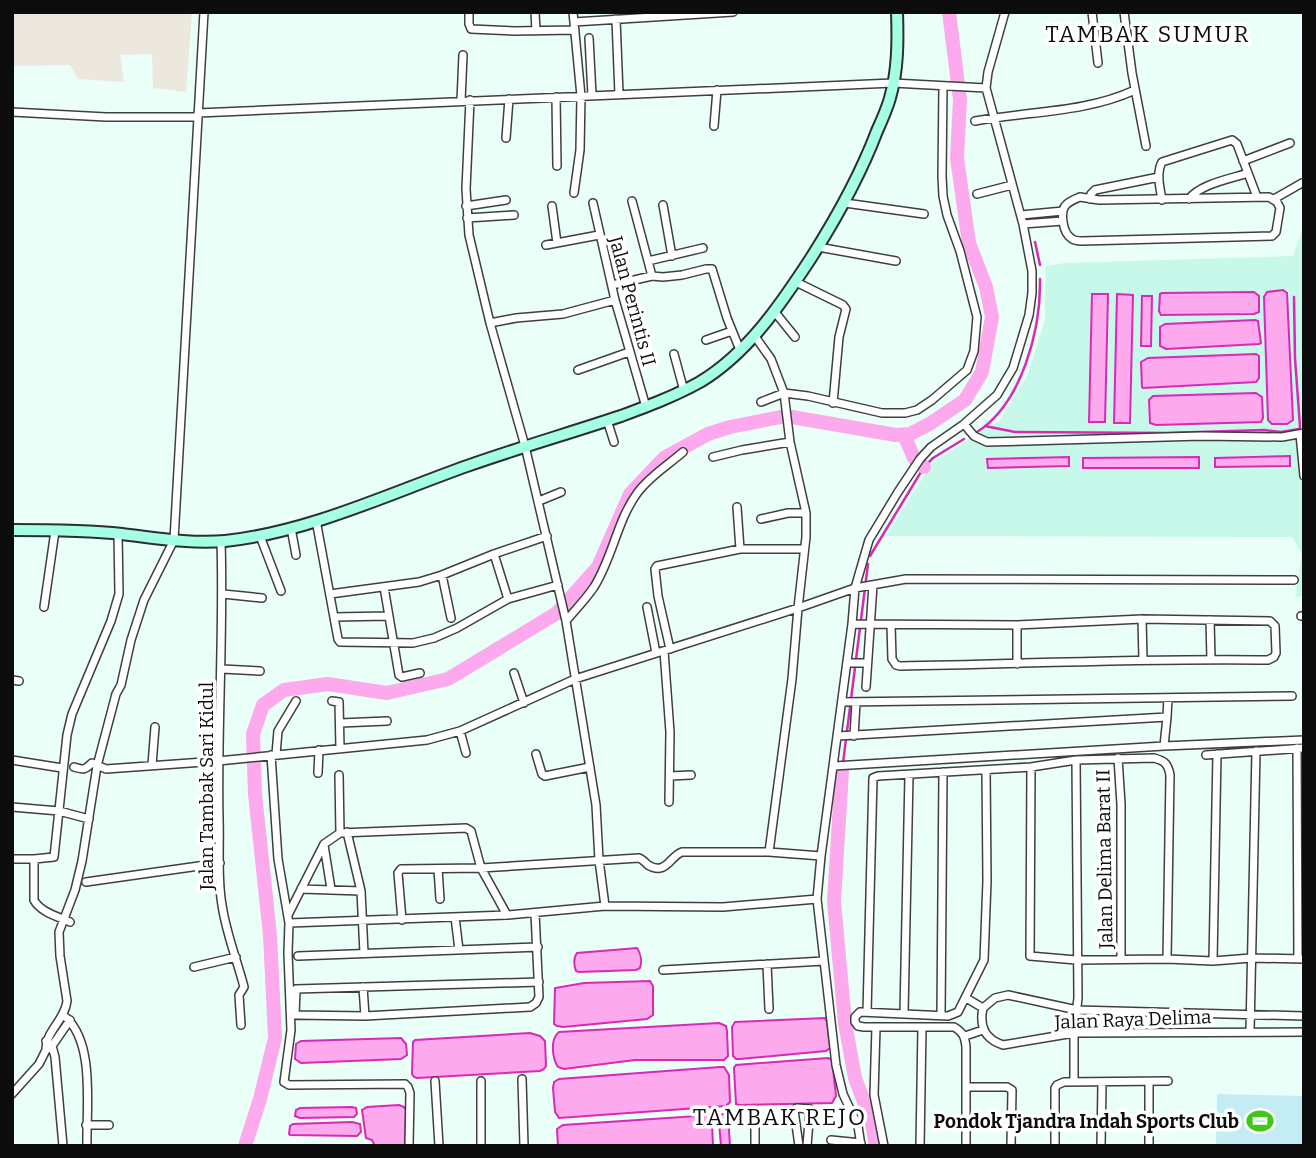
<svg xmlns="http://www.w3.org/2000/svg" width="1316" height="1158" font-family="Bitter,serif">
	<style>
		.industrial { fill: #ece8de }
		.farmland { fill: #c7f8ea }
		.pitch { fill: #c3ecf3 }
		.water { fill: #fca9ed; stroke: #da29b5; stroke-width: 2 }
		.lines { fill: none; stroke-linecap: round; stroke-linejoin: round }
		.stream { stroke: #da29b5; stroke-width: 2.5 }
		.river { stroke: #fca9ed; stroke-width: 14 }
		.street-casing { stroke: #3f3f3f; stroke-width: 10 }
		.secondary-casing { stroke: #2e2e2e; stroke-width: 14 }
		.street { stroke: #fff; stroke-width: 7 }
		.secondary { stroke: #a5ffe4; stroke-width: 10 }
		.labels { text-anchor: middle; stroke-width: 7; stroke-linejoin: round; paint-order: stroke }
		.street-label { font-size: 19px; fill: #0c0c0c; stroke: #fff }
		.poi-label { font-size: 19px; font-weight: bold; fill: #0c0c0c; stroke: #fff; text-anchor: end }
		.quarter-label { font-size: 23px; letter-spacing: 2px; fill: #0c0c0c; stroke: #fff }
	</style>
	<rect width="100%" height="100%" fill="#eafff7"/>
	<path class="industrial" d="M12 12H192L186 92 153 88 152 54 120 55 124 82 78 79 70 65 12 66Z"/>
	<path class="farmland" d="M1304 226V425L1297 427 1304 506V596L1295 597 1302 554 1292 537 886 536 933 462 1000 420 1027 376 1045 320 1046 266 1065 263 1293 256Z"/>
	<path class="pitch" d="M1217 1094 1304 1096V1146H1216Z"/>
	<path class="water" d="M1283 290 1287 293 1293 420 1287 424H1272L1268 420 1264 297 1267 292Z
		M1254 292 1259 296V312L1254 314 1161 315 1159 311 1160 294 1162 293Z
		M1092 294H1108L1105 422H1089Z
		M1117 294 1133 295 1130 423H1114Z
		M1142 296H1152L1151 346H1141Z
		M1255 320 1258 321 1261 343 1259 344 1166 349 1160 346V327L1165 324Z
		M1256 354 1259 356V378L1256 382 1143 388 1142 387 1141 362 1148 358Z
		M1256 393 1262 397 1263 418 1261 422 1156 425 1150 423 1149 400 1153 396Z
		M1290 456V466L1215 467V458Z
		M1069 457V466L988 468 987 459Z
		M1199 457V468H1083V458Z
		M637 948C641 954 642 962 640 968L636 970 579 972 576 971C574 966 573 958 577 953Z
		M650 981 653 986V1015L647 1019 563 1027 557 1026 554 1024 555 988 584 983Z
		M825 1018 827 1022 830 1048 826 1051 740 1059H736L733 1056 732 1027 735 1022Z
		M719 1023 726 1026 727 1031 728 1056 724 1060H635L564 1069 558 1067C552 1058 550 1039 559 1032Z
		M530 1033 540 1036 545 1041 546 1066 544 1069 540 1071 417 1078 414 1077 412 1074 413 1042 415 1040Z
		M401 1038 406 1044 407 1055 401 1059 301 1063 295 1059 296 1044 301 1041Z
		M828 1058 832 1060 836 1096 832 1103 739 1105 736 1104 734 1068 736 1065Z
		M720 1067H724L729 1075 730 1102 726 1106 559 1118 555 1112 553 1088 554 1082 559 1079Z
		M399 1105 404 1107 406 1110 405 1146H375L372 1140 366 1138 362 1110 367 1107Z
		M352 1107 356 1108 357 1114 354 1117 300 1118 295 1116 296 1110 300 1108Z
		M727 1114 728 1115 730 1146H721L719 1122 718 1120 712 1121 713 1146H558L557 1129 563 1125Z
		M352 1122 360 1124 361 1132 357 1136 290 1135 289 1134 290 1126 293 1124Z"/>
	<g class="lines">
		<path class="stream" d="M1035 242 1040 265
			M985 426 1015 432 1167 433 1264 430 1281 432 1299 429 1300 427 1295 358 1294 297
			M977 432C1022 403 1041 330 1040 279
			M870 556 924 467 933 458 964 439
			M842 771 868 564"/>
		<path class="river" d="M904 435 914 458 924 467
			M842 771 834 901 845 1023 855 1078 872 1123 876 1146
			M245 1146 260 1099 275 1038 270 935 255 794 253 734 263 705 284 690 328 684 387 693 448 679 557 613 598 567 630 494 664 458 708 434 730 427 786 416 896 435 910 434 931 423 965 400 982 372 992 317 986 287 969 243 957 158 960 100 949 12"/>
		<g class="street-casing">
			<path id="street" d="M469 12V24L471 29 515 31 575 30
				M535 12 536 31
				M573 12 581 96 580 150 574 193
				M1092 12 1098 63
				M1124 12 1132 73 1146 146
				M616 19 619 94
				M574 22 733 12
				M589 38 592 95
				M556 97 557 166
				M470 100 466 189 469 235 490 323 525 446 566 621 596 805 599 860 605 906
				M461 101 463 55
				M12 112 106 117H198
				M198 113 893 83 986 88
				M975 121C1029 111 1085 113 1135 90
				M714 126 717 90
				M506 138 509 99
				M1243 161 1290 143
				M977 194 1012 185
				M1080 197 1099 200 1269 197 1277 202 1280 208 1276 232 1272 236 1082 241C1078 241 1074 241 1071 238 1063 233 1060 213 1065 206 1069 201 1075 199 1080 197Z
				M1090 199 1091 194 1095 190 1159 177
				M1189 199C1200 184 1230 179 1248 173
				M1274 199 1302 183
				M1162 200C1160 188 1156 173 1162 162L1232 140 1237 144 1257 197
				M632 201 652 276
				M593 203 615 300 646 407
				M845 203 924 214
				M663 205 672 256
				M466 206 506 200
				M552 206 557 243
				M1021 215 1063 211
				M467 218 514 215
				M1023 224 1063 221
				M546 245 599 235
				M818 247 896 261
				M648 261 703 248
				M796 282 843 305 846 309 839 337 833 403
				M612 285 652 276 663 277 682 275 706 269H712L727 318 740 350
				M774 311 795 337
				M490 323 516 318 563 314 615 300
				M754 335 771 359 784 393 790 442 806 513V537L798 608 792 679 769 852
				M706 340 732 331
				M674 354 684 391
				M578 370 629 352
				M761 402 784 393 808 396 882 413H905L917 410 932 400 967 370 974 351 977 317 960 251 947 215 943 196 942 176 943 86
				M607 420 614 442
				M964 424 974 436 987 442 1201 436 1282 437 1304 433
				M1300 434 1304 476
				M713 457 742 450 790 442
				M539 501 561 492
				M737 507 740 549
				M761 519 788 513H806
				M316 520 338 639 340 642 413 643 434 638 457 628 508 599 558 585
				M291 528 296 555
				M260 536 281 591
				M221 541C224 634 217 727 219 819 220 847 217 877 222 905 226 933 237 960 244 987L239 995 241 1025
				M494 554 508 599
				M442 575 451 618
				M384 587 399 675 402 677 420 673
				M223 594 262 598
				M330 594 419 582 442 575 494 554 547 536
				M44 607 55 531
				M647 607 656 653
				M1301 616H1304
				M334 617 388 616
				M1142 619 1143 660
				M1210 620 1211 659
				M566 621C575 610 586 599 594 587 613 557 617 520 638 492 650 476 668 465 683 452
				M852 624 1017 625 1142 619 1270 621 1275 626 1276 653 1274 657 1268 660C1145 658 1023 664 900 666L896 665 892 659 891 625
				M1017 625V664
				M670 649 658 596 655 569 657 566 740 549H804
				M664 651 670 732 669 802
				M847 663H867
				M222 669 260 671
				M514 673 524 703
				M12 680 19 681
				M866 687 873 585
				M332 701 339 702 340 748
				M842 702 1292 696
				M340 723 387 721
				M460 731 466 753
				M838 736 1167 717 1168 698
				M854 736 856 703
				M1164 746 1167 717
				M1297 748 1298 959
				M276 754 278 731 296 701
				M536 754 542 774 545 776 590 767
				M271 755 278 859 289 923 288 953 291 1030 284 1082 289 1085 405 1084 408 1087 410 1093 409 1146
				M1206 755 1304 748
				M1118 758 1121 804V959
				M12 760 62 768
				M152 765 155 727
				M834 766 1164 746 1304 740
				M74 767C85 770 84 770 92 763L106 769 218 761 427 740 460 731 575 679 798 608 855 588 906 579 1294 580
				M1031 767 1030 956 1076 960 1167 959 1213 961 1251 958 1304 959
				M318 773 319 750
				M339 775 340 833
				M670 776 691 775
				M12 807 59 811 89 819
				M347 832 361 891 364 953
				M324 845 331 889
				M12 859H34L54 857 67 735 72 714 111 621 119 594 118 534
				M34 859V900C40 912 59 917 70 922
				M438 869 440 899
				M86 882 220 863
				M301 889 361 891
				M535 913 539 997 536 1003 530 1007 365 1016 295 1015 296 989 539 982
				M288 915 324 844 340 833 466 828 471 831 481 868 507 915
				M455 917 459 950
				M402 920 398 873 401 869 481 868 639 858C642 859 645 862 648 865 666 876 670 856 682 852H769L821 856
				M289 923 507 915 605 906 723 907 817 899
				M298 956 538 947
				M1213 961 1217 754
				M767 964 769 1009
				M194 967 236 957
				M663 970 824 961
				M363 987 365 1016
				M966 998 983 1008
				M867 1012 873 778 878 776 1031 767 1076 760 1154 758C1165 761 1168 764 1170 775L1167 959
				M904 1013 909 775
				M63 1015C96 1040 86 1108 87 1146
				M941 1015 943 772
				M1304 1016 1077 1010 1008 995 995 998 983 1008C979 1027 985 1039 1003 1045L1074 1033 1304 1032
				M876 1027 874 1095 884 1146
				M1250 1031 1256 751
				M965 1036 983 1030
				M46 1041 52 1046 55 1057 63 1146
				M46 1050C45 1032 65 1020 67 1001L60 956 59 932 75 890 82 861 97 766 116 694 121 685 131 640 144 600 174 540 204 12
				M522 1079 524 1146
				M435 1081 439 1146
				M481 1081V1146
				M1074 1082V1033L1078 998 1076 760
				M1149 1082V1146
				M966 1087H1007L1012 1090 1011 1146
				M12 1094 39 1064 46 1050 52 1046 70 1020
				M86 1125H109
				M831 1140 861 1143
				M755 1146V1112
				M799 1146 794 1110 797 1108 810 1109 807 1146
				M861 1146 858 1126 843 1094 836 1065 817 899 821 856 852 624 855 588 869 540 898 492 920 459 931 447 964 424 997 395 1013 368 1029 315 1032 293V271L1023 224 986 88 988 72 1005 12
				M920 1146 922 1027
				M966 1146V1047C965 1037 963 1032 954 1027H864L858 1026 855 1022V1017L860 1012 948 1016 958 1012 984 960 987 881 986 770
				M1055 1146V1088L1057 1085 1064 1082 1168 1081
				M1101 1146 1102 1083"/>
		</g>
		<g class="secondary-casing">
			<path id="secondary" d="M12 530C49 530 86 530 122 534 156 538 191 544 225 541 309 532 388 494 467 466 518 448 570 433 621 416 648 406 675 396 700 382 748 353 781 304 811 258 837 217 860 176 877 131 882 120 887 109 890 98 898 70 898 41 897 12"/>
		</g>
		<use href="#street" class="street"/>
		<use href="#secondary" class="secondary"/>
	</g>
	<defs>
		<g id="stadium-bare" transform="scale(2.1)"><path d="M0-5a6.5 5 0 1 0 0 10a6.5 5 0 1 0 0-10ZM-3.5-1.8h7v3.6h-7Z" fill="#41c817" stroke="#fff" stroke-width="2.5" paint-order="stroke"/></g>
	</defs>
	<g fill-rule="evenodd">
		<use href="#stadium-bare" x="1260" y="1121"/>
	</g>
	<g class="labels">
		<g class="street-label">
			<text transform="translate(633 301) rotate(75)" y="7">Jalan Perintis II</text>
			<text transform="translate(206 786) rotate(-90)" y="7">Jalan Tambak Sari Kidul</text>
			<text transform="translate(1104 859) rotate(-91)" y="7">Jalan Delima Barat II</text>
			<text transform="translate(1133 1019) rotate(-2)" y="7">Jalan Raya Delima</text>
		</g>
		<g class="poi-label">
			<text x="1239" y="1128">Pondok Tjandra Indah Sports Club</text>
		</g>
		<g class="quarter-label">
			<text x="1148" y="42">TAMBAK SUMUR</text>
			<text x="780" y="1125">TAMBAK REJO</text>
		</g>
	</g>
	<rect width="1316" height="1158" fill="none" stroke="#0c0c0c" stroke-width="28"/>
</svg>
